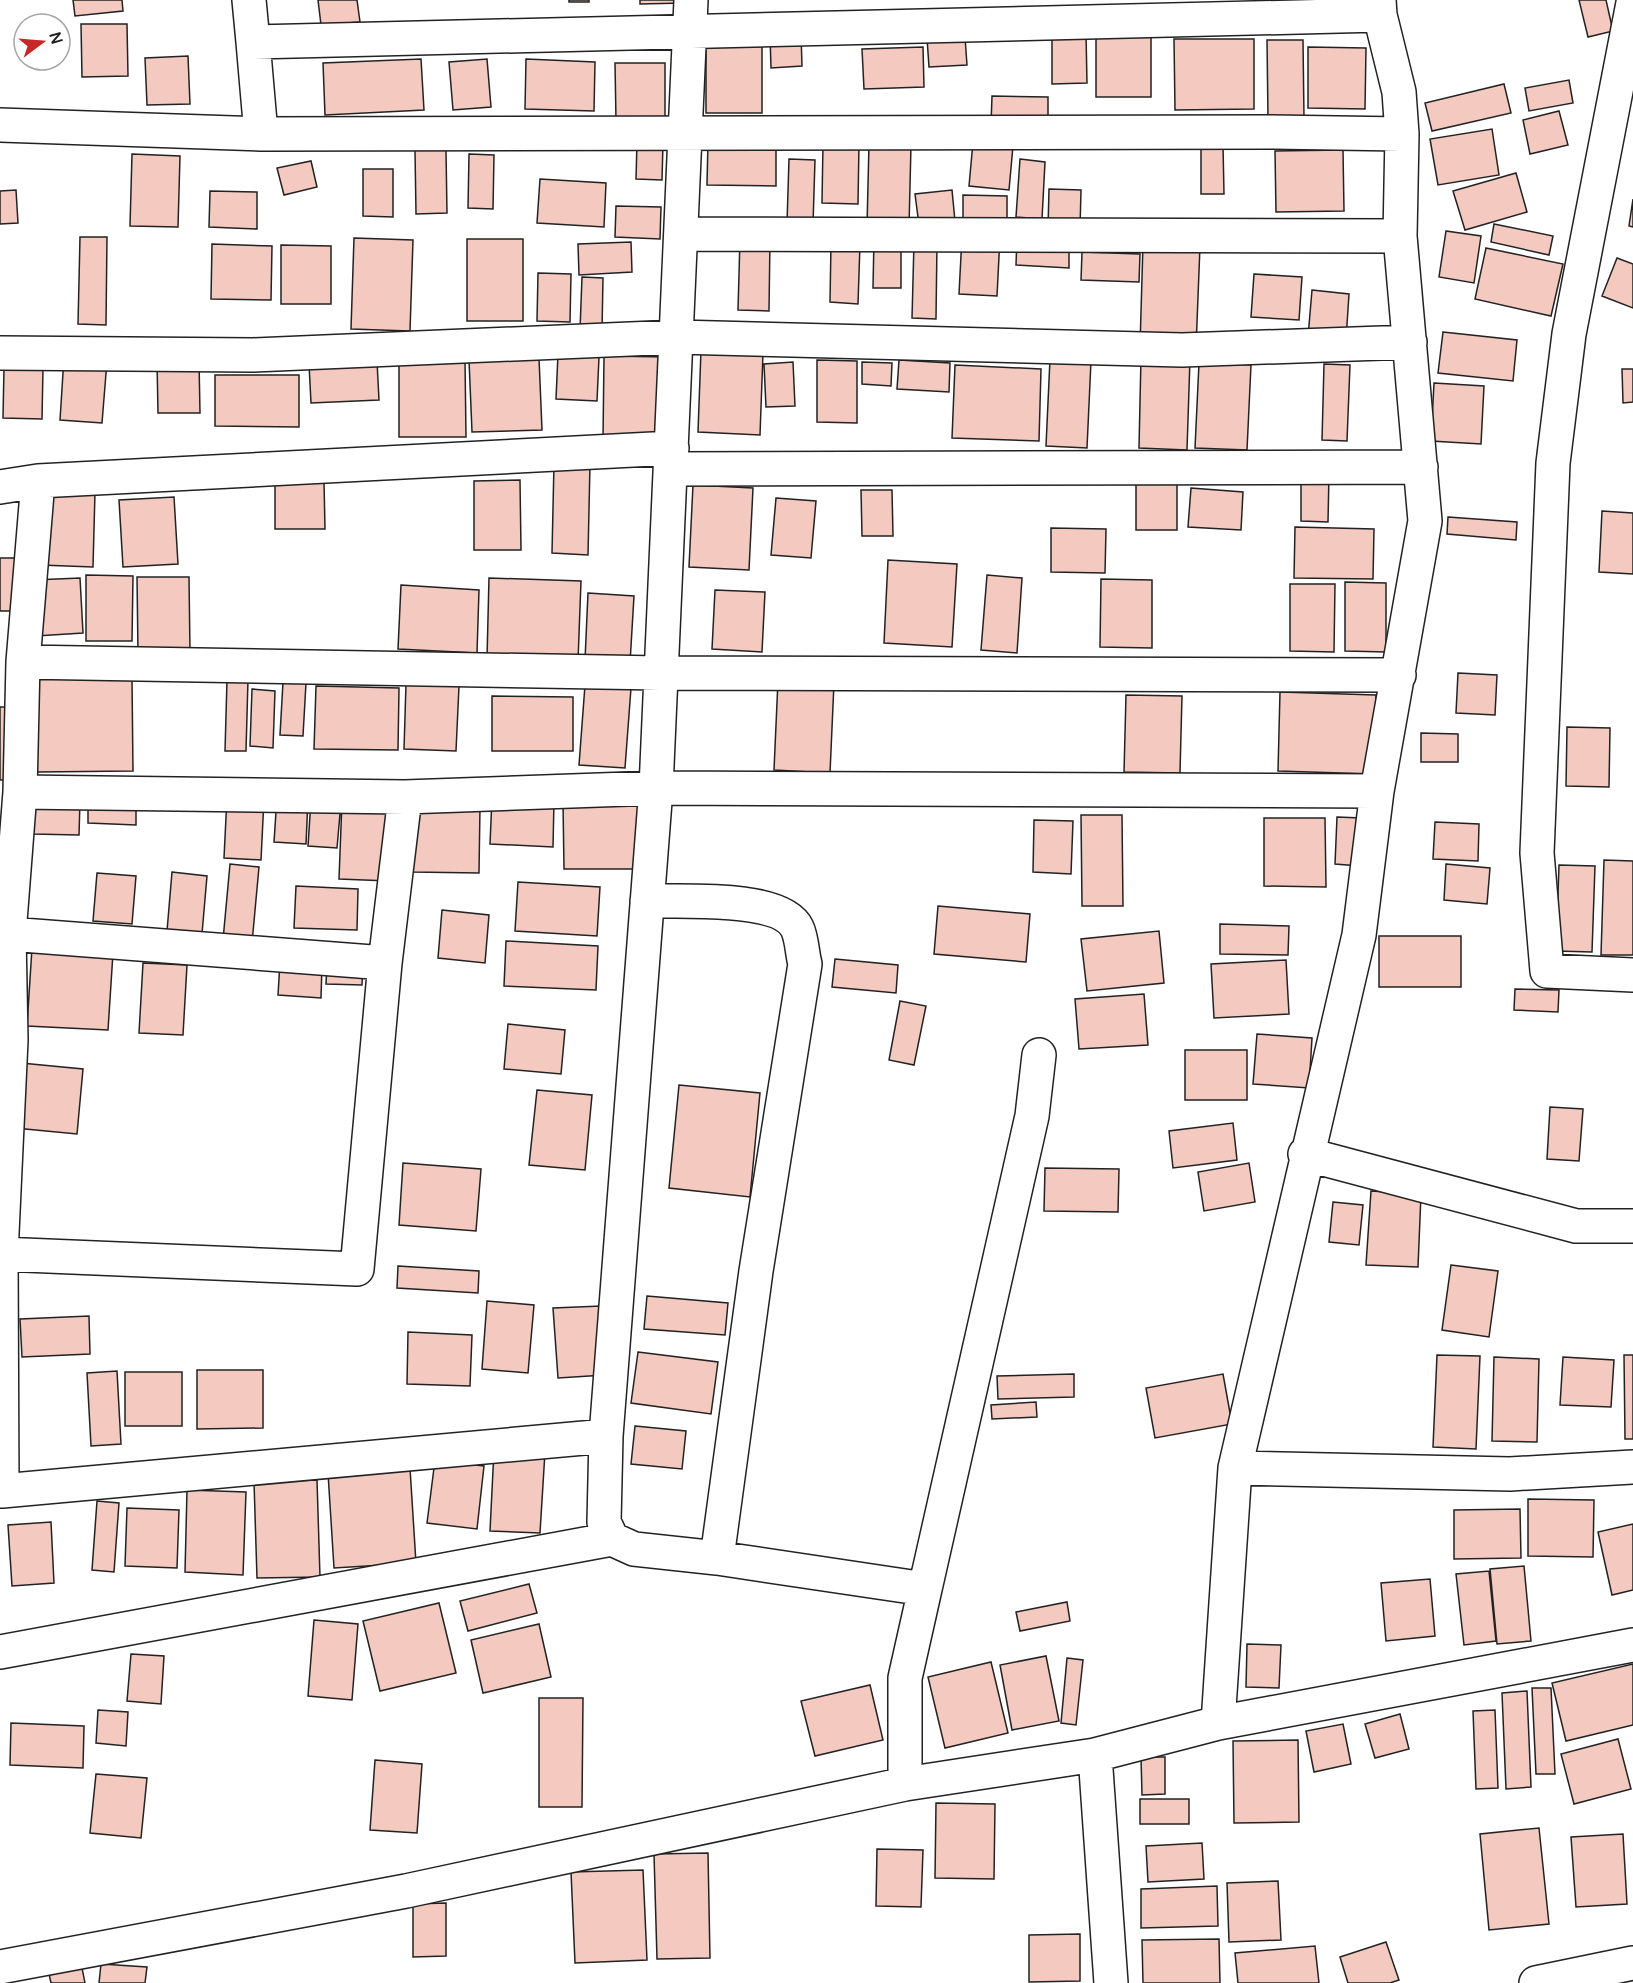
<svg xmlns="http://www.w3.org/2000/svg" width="1633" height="1983" font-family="Manrope,sans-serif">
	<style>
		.building { fill: #f3c9c0; stroke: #222; stroke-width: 1.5 }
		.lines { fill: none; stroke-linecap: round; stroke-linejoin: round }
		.street-casing { stroke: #222; stroke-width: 36 }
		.street { stroke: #fff; stroke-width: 33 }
	</style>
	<rect width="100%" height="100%" fill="#fff"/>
	<path class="building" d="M73 0H122L123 11 75 16Z
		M318 0H357L360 22 321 25Z
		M569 0H589V2H569Z
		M640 0H684V3L640 4Z
		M1579 0H1606L1613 31 1588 37Z
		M81 24H127L128 76 82 77Z
		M801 33 802 66 771 68 770 35Z
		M1052 33H1086L1087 83 1052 84Z
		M1096 33 1151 34V97H1096Z
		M706 36H762V113H706Z
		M965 37 967 65 929 67 927 38Z
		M1174 39H1254V109L1175 110Z
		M1267 40H1303L1304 118H1268Z
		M923 47 924 87 864 89 862 49Z
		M1308 47 1366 48 1365 109 1308 108Z
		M188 56 190 104 147 105 145 58Z
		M421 59 424 110 325 115 323 63Z
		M487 59 491 107 453 110 449 62Z
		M526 59 595 62 594 111 525 109Z
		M615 63H665V120L616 121Z
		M1569 80 1573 103 1529 111 1525 88Z
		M1504 84 1511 113 1432 131 1425 103Z
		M992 96 1048 97V126L991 125Z
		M1559 111 1568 145 1530 154 1523 120Z
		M1492 129 1499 175 1438 185 1430 139Z
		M708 141 776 142V186L707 185Z
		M637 142 663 143 662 180 636 179Z
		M973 142 1013 146 1009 190 969 186Z
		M823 143H859L858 204 822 203Z
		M869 144 911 145 909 227 867 226Z
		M1201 145H1223L1224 194H1201Z
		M415 150H446L447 213 416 214Z
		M1343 150 1344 211 1276 212 1275 151Z
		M132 154 180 156 178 227 130 226Z
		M469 154 494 155 493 209 468 208Z
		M789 159 815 160 813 224 787 223Z
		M1020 159 1045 162 1042 219 1016 217Z
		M311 161 317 187 284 195 277 168Z
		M363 169H393V217L363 216Z
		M1516 173 1527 212 1465 230 1453 191Z
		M540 179 606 183 604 227 537 223Z
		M1049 189 1081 190 1080 229 1048 228Z
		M16 190 18 223 0 224V191Z
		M952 190 955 221 919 225 915 194Z
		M210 191 257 192V229L209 227Z
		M963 195 1007 196V231H963Z
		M1633 199V227L1629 226Z
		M616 206 661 207 660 239 615 237Z
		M1494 224 1553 236 1549 255 1491 242Z
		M1446 231 1481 236 1474 283 1439 277Z
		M962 236 1000 237 997 296 959 294Z
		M1017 236 1069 238V268L1016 265Z
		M80 237H107L106 325 78 324Z
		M354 238 413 240 410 331 351 329Z
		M740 238 770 239 769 311 738 310Z
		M874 238 901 239V288H873Z
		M467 239H523V321H467Z
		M631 242 632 272 579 275 578 244Z
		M914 242 937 243 936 319 912 318Z
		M831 243 860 244 858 304 830 302Z
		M212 244 272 246 271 300 211 299Z
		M1143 244 1200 246 1196 348 1140 346Z
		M281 245 331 246V304H281Z
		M1486 248 1563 264 1551 316 1475 299Z
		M1082 252 1140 254 1139 282 1081 280Z
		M1617 258 1633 264V308L1602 296Z
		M538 273 571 274 570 322 537 321Z
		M1254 274 1302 277 1299 320 1251 317Z
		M582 277 603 278 602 331 580 330Z
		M1312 290 1349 294 1346 340 1308 337Z
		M1443 332 1517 340 1513 381 1438 373Z
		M701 350 763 353 760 435 698 432Z
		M558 354 599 357 597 401 556 399Z
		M604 356 669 357 668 441 603 440Z
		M64 357 107 361 102 423 60 420Z
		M1141 357 1190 359 1187 450 1139 448Z
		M539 358 542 430 472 432 469 360Z
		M399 359 465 360 466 437H399Z
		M1050 359 1091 361 1087 448 1046 446Z
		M199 360 200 413H158L157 361Z
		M817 360 857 361V423L817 422Z
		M899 360 950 363 949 392 897 389Z
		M377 361 379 400 311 403 309 364Z
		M793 362 795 406 766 407 764 364Z
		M862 362 892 363 891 386 862 384Z
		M1199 363 1251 365 1247 450 1195 448Z
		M1324 364 1350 365 1347 441 1322 440Z
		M955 365 1041 369 1039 441 952 438Z
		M4 367 43 368 42 419 3 418Z
		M1622 369H1633V402L1623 403Z
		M215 375H299V427L215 426Z
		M1434 383 1484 386 1481 444 1431 441Z
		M554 463 590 464 588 555 552 553Z
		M1136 474H1177V530H1136Z
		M1301 474H1329L1328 522 1301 521Z
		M520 480 521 550H474V481Z
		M275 482H324L325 529H275Z
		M693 485 753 488 749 570 689 567Z
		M1191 488 1243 492 1241 530 1188 527Z
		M42 490 95 492 93 567 40 565Z
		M861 490H892L893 536H862Z
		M174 497 178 564 123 567 119 500Z
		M776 498 816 501 811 558 771 555Z
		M1602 511 1633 513V574L1599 572Z
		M1448 517 1517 522 1516 540 1447 534Z
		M1295 527 1374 529 1373 579 1294 578Z
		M1051 528 1106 529 1105 573 1051 572Z
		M0 558H16L13 611H0Z
		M888 560 957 564 952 647 884 643Z
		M86 575 133 576 132 641H86Z
		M987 575 1022 578 1017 653 981 650Z
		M137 577H189L190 652 138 653Z
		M80 578 83 633 36 636 33 580Z
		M489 578 581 581 578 661 487 658Z
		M1101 579 1152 580V648L1100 647Z
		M1345 582 1386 583V652L1345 651Z
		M1290 584H1335L1334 652 1290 651Z
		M401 585 479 590 477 653 398 649Z
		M715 590 765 592 762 652 712 649Z
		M588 593 634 596 630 663 585 660Z
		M1458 673 1497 675 1495 715 1456 713Z
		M35 679H132L133 771 37 772Z
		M227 680H248L246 751H225Z
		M778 680 834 683 830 773 774 770Z
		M283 682 306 683 303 736 280 735Z
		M406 684 459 686 456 751 404 749Z
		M585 685 631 688 625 768 579 765Z
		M316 686 399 688 398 750 314 749Z
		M252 689 275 691 273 748 250 746Z
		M1280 692 1376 695 1373 774 1278 771Z
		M1126 695 1182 696 1180 773 1124 772Z
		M492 696 573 697V751H492Z
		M0 707H6V780H0Z
		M1567 727 1610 728 1609 787 1566 786Z
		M1421 733 1458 734V762H1421Z
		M227 797 264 799 261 860 224 858Z
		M277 797 308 799 306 844 274 842Z
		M492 798 554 801 553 847 490 844Z
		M33 799 80 801 79 835 32 834Z
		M88 800 136 801V825L88 823Z
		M311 800 341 802 337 848 308 846Z
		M342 801 391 803 389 881 339 879Z
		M563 803H643V869H564Z
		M413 805 480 807 479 873 412 872Z
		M1081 815H1122L1123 906H1082Z
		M1337 817 1361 818 1359 866 1335 864Z
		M1264 818H1325L1326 887 1264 886Z
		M1034 820 1073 821 1071 874 1033 872Z
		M1435 822 1479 824 1478 861 1433 859Z
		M1604 860 1633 861V955H1601Z
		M230 864 259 867 252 943 223 940Z
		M1446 864 1490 868 1487 904 1444 900Z
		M1559 865 1595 866 1592 952 1556 951Z
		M172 872 207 876 202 934 167 931Z
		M97 873 136 876 132 924 93 921Z
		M518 882 600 887 597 936 515 931Z
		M296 886 358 889 357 930 294 928Z
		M938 906 1030 914 1026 962 934 954Z
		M442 910 489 915 485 963 438 958Z
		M1220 924 1289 926 1288 955 1220 954Z
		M1159 931 1164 983 1087 991 1081 939Z
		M1379 936H1461V987H1379Z
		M506 941 598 946 596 990 504 986Z
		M32 948 113 953 108 1030 27 1026Z
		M835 959 898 965 896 993 832 987Z
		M1286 960 1289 1014 1214 1018 1211 964Z
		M280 962 322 965 321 998 278 995Z
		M143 963 187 965 183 1035 139 1033Z
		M327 963 363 964 362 985 326 984Z
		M1515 989 1559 990 1558 1012 1514 1010Z
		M1144 994 1148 1045 1079 1049 1075 999Z
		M900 1001 926 1006 914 1065 889 1060Z
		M508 1024 565 1030 561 1074 504 1069Z
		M1257 1034 1312 1038 1309 1088 1253 1084Z
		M1185 1050H1247V1100H1185Z
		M21 1063 83 1069 77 1134 15 1128Z
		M679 1085 760 1093 750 1197 669 1188Z
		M537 1090 592 1095 585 1170 529 1165Z
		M1550 1107 1583 1109 1579 1161 1547 1159Z
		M1233 1123 1237 1160 1173 1168 1169 1131Z
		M403 1163 481 1169 476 1231 399 1225Z
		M1249 1163 1255 1202 1204 1211 1198 1172Z
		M1045 1168 1119 1169 1118 1212 1044 1211Z
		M1371 1191 1421 1194 1418 1267 1366 1265Z
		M1333 1202 1363 1205 1359 1245 1329 1242Z
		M1451 1265 1498 1271 1489 1337 1442 1330Z
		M398 1266 479 1271 478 1293 397 1288Z
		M647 1296 728 1303 725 1335 644 1329Z
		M487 1301 534 1305 528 1373 482 1369Z
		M601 1306 605 1375 558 1378 553 1308Z
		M89 1316 90 1354 22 1357 20 1319Z
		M408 1332 472 1335 470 1386 407 1384Z
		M638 1352 718 1362 711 1414 631 1403Z
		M1437 1355 1480 1356 1476 1449 1433 1447Z
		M1624 1355H1633V1439H1625Z
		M1494 1357 1539 1359 1537 1442 1492 1441Z
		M1563 1357 1614 1360 1611 1407 1560 1405Z
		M197 1370H263V1428L197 1429Z
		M117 1371 121 1444 91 1446 87 1373Z
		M125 1372H182V1426H125Z
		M1074 1374V1397L998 1399 997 1376Z
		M1223 1374 1232 1424 1155 1438 1146 1388Z
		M1036 1402 1037 1417 992 1419 991 1405Z
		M635 1426 686 1431 682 1469 631 1464Z
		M494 1450 545 1452 540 1533 490 1531Z
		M435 1460 484 1466 477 1529 427 1523Z
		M410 1468 416 1563 334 1568 328 1473Z
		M317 1480 320 1577 257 1578 254 1482Z
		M187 1490 246 1492 243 1575 185 1572Z
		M1528 1499 1594 1500 1593 1557 1528 1556Z
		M97 1501 119 1503 114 1572 92 1570Z
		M127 1508 179 1510 177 1568 125 1566Z
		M1520 1509 1521 1558 1454 1559V1510Z
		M51 1522 54 1583 12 1586 8 1525Z
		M1633 1524V1590L1612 1595 1598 1532Z
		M1524 1566 1531 1641 1497 1644 1490 1569Z
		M1489 1571 1496 1641 1464 1645 1456 1574Z
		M1430 1579 1435 1636 1386 1641 1381 1583Z
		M529 1584 537 1613 468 1631 460 1601Z
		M1067 1602 1070 1621 1020 1631 1016 1612Z
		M439 1603 456 1673 380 1691 363 1621Z
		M314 1620 358 1624 352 1700 308 1696Z
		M539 1624 551 1677 483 1693 471 1640Z
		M1247 1644 1281 1645 1279 1688 1246 1687Z
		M131 1654 164 1656 161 1704 127 1701Z
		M1046 1656 1059 1721 1012 1730 1000 1665Z
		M1067 1658 1083 1660 1076 1725 1061 1723Z
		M991 1662 1008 1733 945 1748 928 1677Z
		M1633 1664V1725L1566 1741 1552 1683Z
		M870 1685 883 1740 815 1756 801 1701Z
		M1532 1688H1551L1555 1774H1536Z
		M1527 1691 1531 1787 1506 1789 1502 1693Z
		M539 1698H583L582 1807H539Z
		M98 1710 128 1712 126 1746 96 1743Z
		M1495 1710 1498 1788 1476 1789 1473 1711Z
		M1400 1714 1409 1749 1375 1758 1365 1724Z
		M11 1723 84 1726 83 1768 10 1765Z
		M1343 1724 1351 1764 1314 1772 1306 1731Z
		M1618 1739 1631 1789 1574 1804 1561 1754Z
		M1298 1740 1299 1822 1234 1823 1233 1741Z
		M1141 1757H1165V1794L1142 1795Z
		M375 1760 422 1764 417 1833 370 1830Z
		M96 1774 147 1778 141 1838 90 1833Z
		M1140 1799H1189V1824H1140Z
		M936 1803 995 1804 994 1879 935 1878Z
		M1539 1828 1549 1924 1489 1930 1480 1834Z
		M1623 1834 1627 1904 1576 1907 1571 1837Z
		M1202 1843 1204 1879 1148 1882 1146 1846Z
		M877 1849 923 1850 921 1907 876 1906Z
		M708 1853 710 1958 657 1959 654 1854Z
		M643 1870 647 1960 575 1963 571 1872Z
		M1278 1881 1281 1940 1229 1942 1227 1883Z
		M1217 1886 1218 1926 1141 1928V1889Z
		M446 1903V1956L413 1957V1904Z
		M1080 1934V1981L1029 1982V1935Z
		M1219 1939 1220 1983H1143L1142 1940Z
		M1386 1942 1399 1980 1390 1983H1348L1340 1957Z
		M1315 1946 1319 1983H1238L1235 1953Z
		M79 1953 85 1983H51L46 1960Z
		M101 1964 147 1967 145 1983H99Z"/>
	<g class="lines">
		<g class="street-casing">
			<path id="street" d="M249 0 253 42 1380 15
				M691 0 656 788 606 1436 604 1522 612 1539 634 1549 717 1558 925 1589 905 1678V1784
				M1633 3 1569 334 1553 463 1537 853 1547 971 1633 975
				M0 125 261 134 253 42
				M261 134 1272 132 1402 134
				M681 234 1400 236
				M0 353 253 355 677 337 1182 350 1410 342
				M671 469 1421 467
				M0 487 38 481 672 448
				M23 662 660 673 1399 675
				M20 792 405 797 656 788 1377 791
				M647 901C681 902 781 895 797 928 802 938 802 953 805 964L756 1271 717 1558
				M9 934 385 963
				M1305 1154 1576 1226H1633
				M0 1254 357 1269 385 963 405 797
				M1 1254 2 1491 606 1436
				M0 1276 11 1040 9 934 20 792 23 662 38 481
				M1235 1468 1510 1474 1633 1467
				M925 1589 1032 1116 1039 1055
				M0 1652 612 1539
				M1218 1723 1235 1468 1359 935 1377 791 1425 521 1400 236 1402 134 1399 92 1380 15 1379 0
				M1095 1755 1111 1983
				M0 1967 406 1891 905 1784 1095 1755 1218 1723 1633 1645
				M1536 1983 1633 1963"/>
		</g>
		<use href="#street" class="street"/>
	</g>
	<g transform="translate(42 42) rotate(74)"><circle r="28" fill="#ffffff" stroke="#a7a7a7" stroke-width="1.5"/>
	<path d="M0-4.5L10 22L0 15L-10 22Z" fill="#c62828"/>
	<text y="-9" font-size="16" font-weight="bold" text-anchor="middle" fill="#222222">N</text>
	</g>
</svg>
